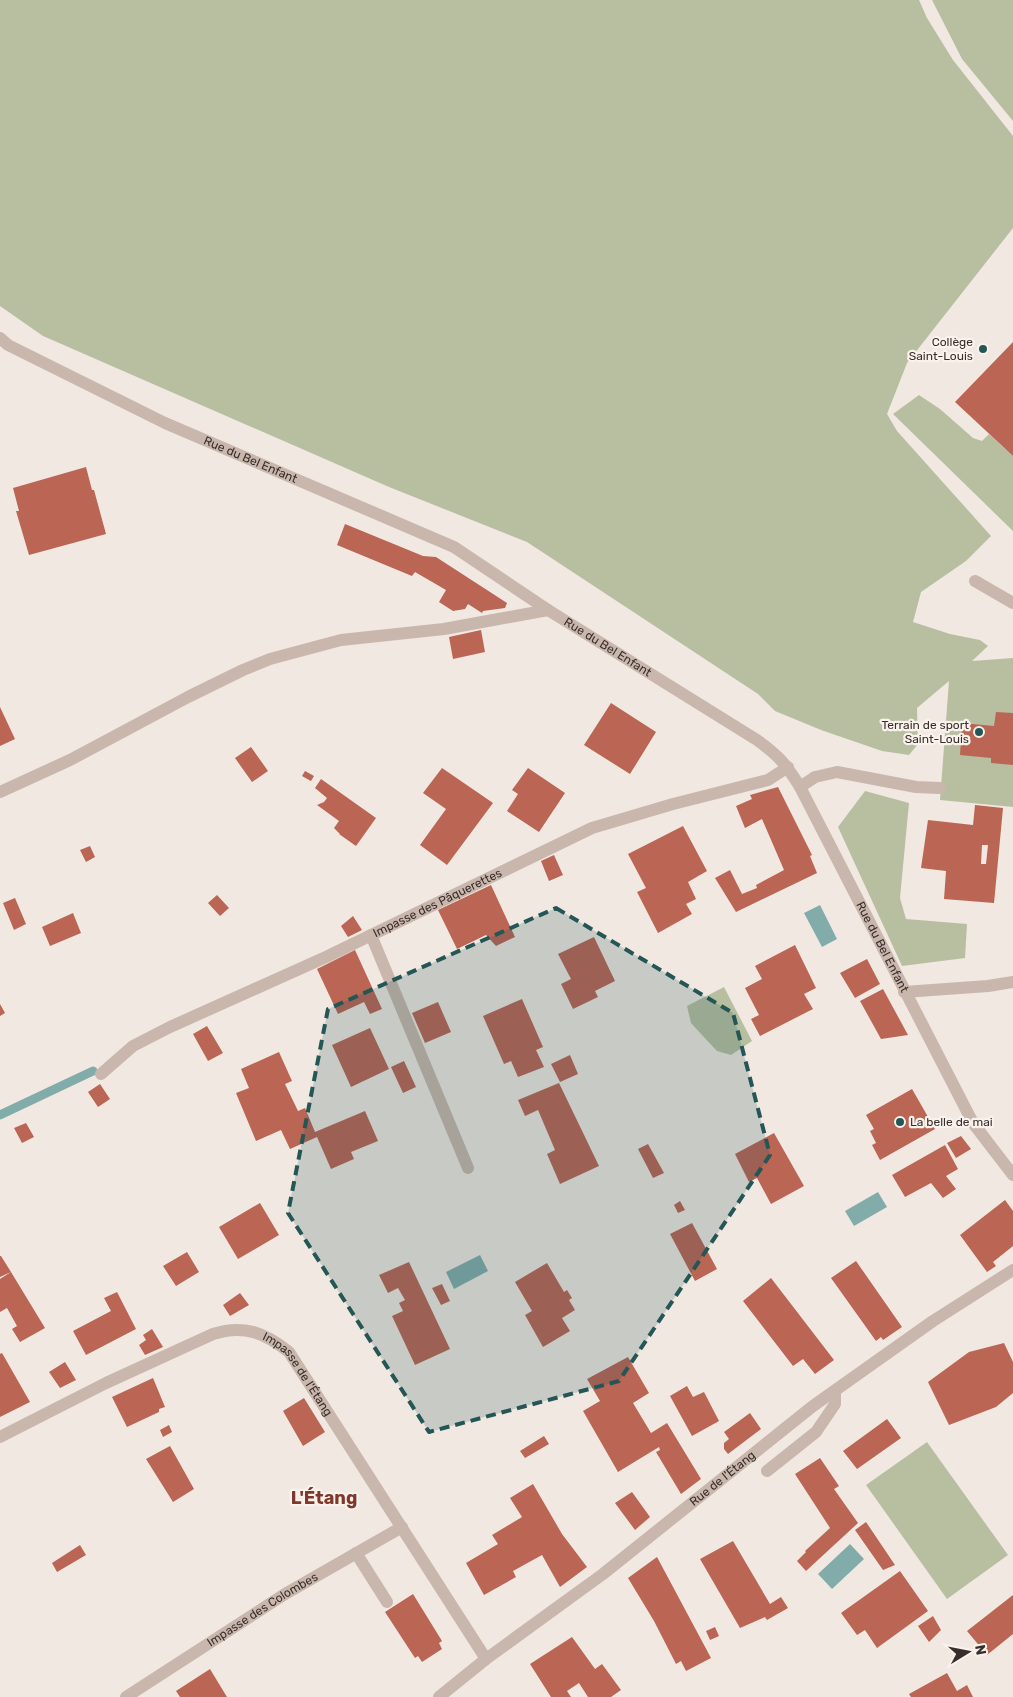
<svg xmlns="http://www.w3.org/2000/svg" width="1013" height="1697" font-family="Rubik,sans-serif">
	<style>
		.green { fill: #b8bfa1 }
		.water { fill: #82acaa }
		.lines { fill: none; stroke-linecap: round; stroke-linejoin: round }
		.stream { stroke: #82acaa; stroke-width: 9 }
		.building { fill: #bb6554; fill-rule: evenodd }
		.service { stroke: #c9b7ad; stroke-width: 12 }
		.minor { stroke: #c9b7ad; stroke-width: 12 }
		.marked { fill: #245655; fill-opacity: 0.2; stroke: #245655; stroke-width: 4; stroke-dasharray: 10 6; stroke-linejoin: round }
		.poi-dot { fill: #245655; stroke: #f9f2ed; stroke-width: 2 }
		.labels { text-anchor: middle; stroke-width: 4.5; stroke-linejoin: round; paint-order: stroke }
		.poi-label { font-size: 12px; fill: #382e2b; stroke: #f9f2ed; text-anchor: end }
		.street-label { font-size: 12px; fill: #382e2b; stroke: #f9f2ed }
		.district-label { font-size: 18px; font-weight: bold; fill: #80382b; stroke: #f9f2ed }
	</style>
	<rect width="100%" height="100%" fill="#f1e8e1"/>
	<path class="green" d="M0 0H919L927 18 953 60 1013 136V228L907 363 887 414 897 431 991 536 966 561 921 592 913 622 950 634 980 640 988 646 972 661 1013 658V807L940 800 949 681 917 708 918 744 909 755 882 751 821 730 775 711 758 694 527 542 389 487 43 336 0 306Z
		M932 0H1013V121L962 59Z
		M919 395 940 409 973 438 982 441 989 434 1013 456V531L893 414Z
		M865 791 909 803 900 898 906 919 967 924 965 958 902 966 838 827Z
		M724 987 752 1041 731 1055 717 1051 702 1035 691 1023 687 1006Z
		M927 1442 1008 1555 947 1599 866 1485Z"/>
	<path class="water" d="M820 905 837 939 822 947 804 913Z
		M878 1192 887 1207 854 1226 845 1211Z
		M480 1255 488 1271 454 1289 446 1272Z
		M850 1544 864 1559 832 1589 818 1574Z"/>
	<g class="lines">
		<path class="stream" d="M0 1115 93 1071"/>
	</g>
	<path class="building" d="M1013 342V456L955 402Z
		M86 467 92 490H94L106 534 29 555 16 511H19L13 488Z
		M345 524 423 556 436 557 507 603 505 608 483 611 482 613 468 604 465 609 453 611 439 602 446 590 415 572 412 576 337 545Z
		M481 630 485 652 453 659 449 637Z
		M611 703 656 732 630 774 584 745Z
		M0 707 15 739 0 746Z
		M996 712 1013 713V765L991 763V758L960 755 962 723 994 726Z
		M251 747 268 771 252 782 235 758Z
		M442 768 493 803 447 865 420 845 446 809 423 793Z
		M528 768 565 793 539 832 507 811 518 794 512 790Z
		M305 771 314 776 311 781 302 776Z
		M321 779 376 818 356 846 339 834H340L334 828 339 821 317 805 324 802 327 798 315 788Z
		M778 787 812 855 810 856 817 873 736 912 715 878 730 870 742 894 757 888 756 885 784 870 762 819 745 828 736 806 752 799 750 795Z
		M975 805 1003 808 994 903 944 899 946 871 921 868 928 820 973 825ZM982 845H988L986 864H981Z
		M683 826 707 871 688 882 696 899 686 904 692 914 658 933 637 892 646 888 628 854Z
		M90 846 95 857 86 862 80 850Z
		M554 855 563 875 549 881 541 861Z
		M491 885 515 937 496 946 486 935 457 949 438 910Z
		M217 895 229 908 220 916 208 903Z
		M15 898 26 924 14 930 3 903Z
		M73 913 81 933 50 946 42 927Z
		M353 916 362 930 348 937 341 926Z
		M594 937 615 981 595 991 598 997 573 1009 561 984 571 979 558 954Z
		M795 945 816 988 804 994 813 1009 760 1036 751 1019 759 1015 745 988 762 979 755 966Z
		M355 950 382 1009 370 1014 364 1002 338 1014 317 969Z
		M867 959 880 984 855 998 840 973Z
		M883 989 908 1035 881 1039 860 1001Z
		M522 999 543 1047 536 1050 544 1067 518 1077 511 1061 504 1064 483 1016Z
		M438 1002 451 1032 425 1043 412 1013Z
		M0 1004 5 1013 0 1016Z
		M207 1026 223 1053 208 1061 193 1034Z
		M370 1028 389 1069 351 1087 332 1045Z
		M279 1052 292 1081 285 1084 298 1111 305 1108 315 1132 365 1111 378 1141 351 1152 354 1159 331 1169 317 1137 290 1149 281 1130 256 1141 236 1093 249 1088 241 1069Z
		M570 1055 578 1074 560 1082 551 1064Z
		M404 1061 416 1087 403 1093 391 1067Z
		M559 1083 599 1166 560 1184 547 1154 555 1150 538 1110 525 1116 518 1100Z
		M100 1084 110 1099 98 1107 88 1092Z
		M912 1089 935 1129 880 1160 872 1145 876 1143 870 1131 874 1129 866 1115Z
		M26 1123 34 1137 22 1143 14 1128Z
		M774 1133 804 1186 771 1204 757 1178 749 1182 735 1154Z
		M961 1136 971 1149 956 1158 947 1143Z
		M648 1144 664 1173 653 1178 638 1149Z
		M945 1145 958 1169 946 1176 956 1189 943 1198 931 1183 905 1197 892 1175Z
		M1005 1200 1013 1211V1246L993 1262 996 1266 987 1272 960 1235Z
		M680 1201 685 1210 678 1213 674 1205Z
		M260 1203 279 1235 238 1259 219 1227Z
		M692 1223 717 1269 695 1281 670 1234Z
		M187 1252 199 1272 176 1286 163 1266Z
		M0 1256H1L11 1272 0 1277Z
		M856 1261 902 1327 883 1340 881 1337 876 1341 831 1278Z
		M409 1262 450 1349 415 1365 392 1316 403 1311 399 1303 405 1300 398 1288 388 1293 379 1275Z
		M547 1263 564 1292 567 1290 572 1298 569 1300 575 1310 562 1318 570 1331 543 1347 525 1315 532 1311 515 1282Z
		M11 1272 45 1328 20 1342 12 1329 17 1326 7 1308 0 1312V1279Z
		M771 1278 834 1360 815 1374 803 1359 793 1366 743 1301Z
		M442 1284 450 1301 441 1305 432 1288Z
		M117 1292 136 1329 86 1355 73 1331 111 1311 104 1298Z
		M240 1293 249 1305 230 1316 223 1305Z
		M152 1329 163 1347 145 1355 139 1345 146 1340 143 1335Z
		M1004 1343 1013 1362V1393L996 1407 949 1425 928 1382 969 1352Z
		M2 1353 30 1402 0 1417V1354Z
		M628 1357 649 1393 633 1403 651 1433 667 1423 701 1479 681 1494 656 1452 660 1450 659 1447 618 1472 583 1411 600 1401 587 1379Z
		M65 1362 76 1380 60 1388 49 1372Z
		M153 1378 165 1407 159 1409V1412L127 1427 112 1397Z
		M687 1386 693 1397 704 1392 719 1421 692 1436 670 1396Z
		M304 1398 325 1432 303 1446 283 1411Z
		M750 1413 761 1429 728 1454 724 1449V1443L729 1439 724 1432Z
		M887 1419 901 1438 857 1469 843 1451Z
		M169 1425 172 1432 163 1437 160 1430Z
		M544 1436 549 1444 525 1458 520 1451Z
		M170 1446 194 1489 173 1502 146 1459Z
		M820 1458 839 1486 834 1489 858 1523 806 1571 797 1561 806 1552 805 1551 830 1528 795 1474Z
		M533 1484 562 1534 587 1567 560 1587 542 1555 513 1571 516 1577 484 1595 466 1563 498 1544 492 1535 522 1517 510 1498Z
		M632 1492 650 1517 635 1530 615 1503Z
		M866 1522 895 1565 883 1570 855 1530Z
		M733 1541 770 1604 781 1597 788 1608 767 1620 765 1617 740 1628 700 1559Z
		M80 1545 86 1555 57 1572 52 1563Z
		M657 1557 711 1658 686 1671 681 1661 676 1664 654 1621 628 1578Z
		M900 1571 928 1611 877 1648 865 1630 857 1635 841 1613Z
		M413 1594 442 1641 439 1643 442 1649 422 1662 418 1656 415 1658 385 1612Z
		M1013 1595V1634L987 1655 967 1631Z
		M933 1616 941 1630 929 1642 918 1626Z
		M715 1627 719 1636 710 1640 706 1631Z
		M572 1637 595 1669 602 1664 621 1690 611 1697H588L579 1683 567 1691 571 1697H551L530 1664Z
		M210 1669 227 1697H180L176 1691Z
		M947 1673 957 1691 967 1685 973 1697H911L909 1694Z"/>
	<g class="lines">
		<path class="service" d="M800 787 815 777 837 772 916 787 940 788
			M371 935 468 1168
			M767 1471 816 1432 835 1404V1391
			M356 1553 387 1602"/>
		<g class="minor">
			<path id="s1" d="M0 338 8 345 165 423 454 547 548 610 757 740C779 756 786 764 800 787L973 1123 1013 1175"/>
			<path d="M975 581 1013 603"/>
			<path d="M0 792 70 760 188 697 243 670 270 659 341 640 444 629 548 610"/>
			<path d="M904 992 988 986 1013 982"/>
			<path id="s2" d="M101 1074 133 1046 170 1027 326 957 592 828 673 804 768 780 788 767"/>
			<path id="s3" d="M0 1437 106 1383 213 1334C244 1324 265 1333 289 1352L486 1659"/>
			<path id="s4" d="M126 1697 285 1594 402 1527"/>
			<path id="s5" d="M439 1697 486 1659 603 1574 813 1406 933 1321 1013 1270"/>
		</g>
	</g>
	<path class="marked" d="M556 908 733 1013 770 1155 619 1381 429 1432 288 1213 328 1009Z"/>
	<g class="poi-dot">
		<circle cx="983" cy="349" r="5"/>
		<circle cx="979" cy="732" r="5"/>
		<circle cx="900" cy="1122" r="5"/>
	</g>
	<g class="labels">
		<g class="poi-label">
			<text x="973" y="346">Collège<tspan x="973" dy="14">Saint-Louis</tspan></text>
			<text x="969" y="729">Terrain de sport<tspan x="969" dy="14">Saint-Louis</tspan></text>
			<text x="910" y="1126" text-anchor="start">La belle de mai</text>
		</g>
		<g class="street-label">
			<text dy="4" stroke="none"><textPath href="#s1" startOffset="279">Rue du Bel Enfant</textPath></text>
			<text dy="4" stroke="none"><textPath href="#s1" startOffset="684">Rue du Bel Enfant</textPath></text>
			<text dy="4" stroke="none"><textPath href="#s2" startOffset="379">Impasse des Pâquerettes</textPath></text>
			<text dy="4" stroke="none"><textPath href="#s1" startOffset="1104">Rue du Bel Enfant</textPath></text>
			<text dy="4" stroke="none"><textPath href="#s3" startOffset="341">Impasse de l'Étang</textPath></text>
			<text dy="4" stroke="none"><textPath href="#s5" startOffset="358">Rue de l'Étang</textPath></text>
			<text dy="4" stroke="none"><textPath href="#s4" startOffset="162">Impasse des Colombes</textPath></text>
		</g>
		<g class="district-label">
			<text x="324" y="1504">L'Étang</text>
		</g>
	</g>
	<g transform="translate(968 1652) rotate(80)" stroke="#f9f2ed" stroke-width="4" paint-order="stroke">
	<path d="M0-4L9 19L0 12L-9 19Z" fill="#382e2b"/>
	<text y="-8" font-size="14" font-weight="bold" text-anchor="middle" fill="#382e2b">N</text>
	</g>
</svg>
